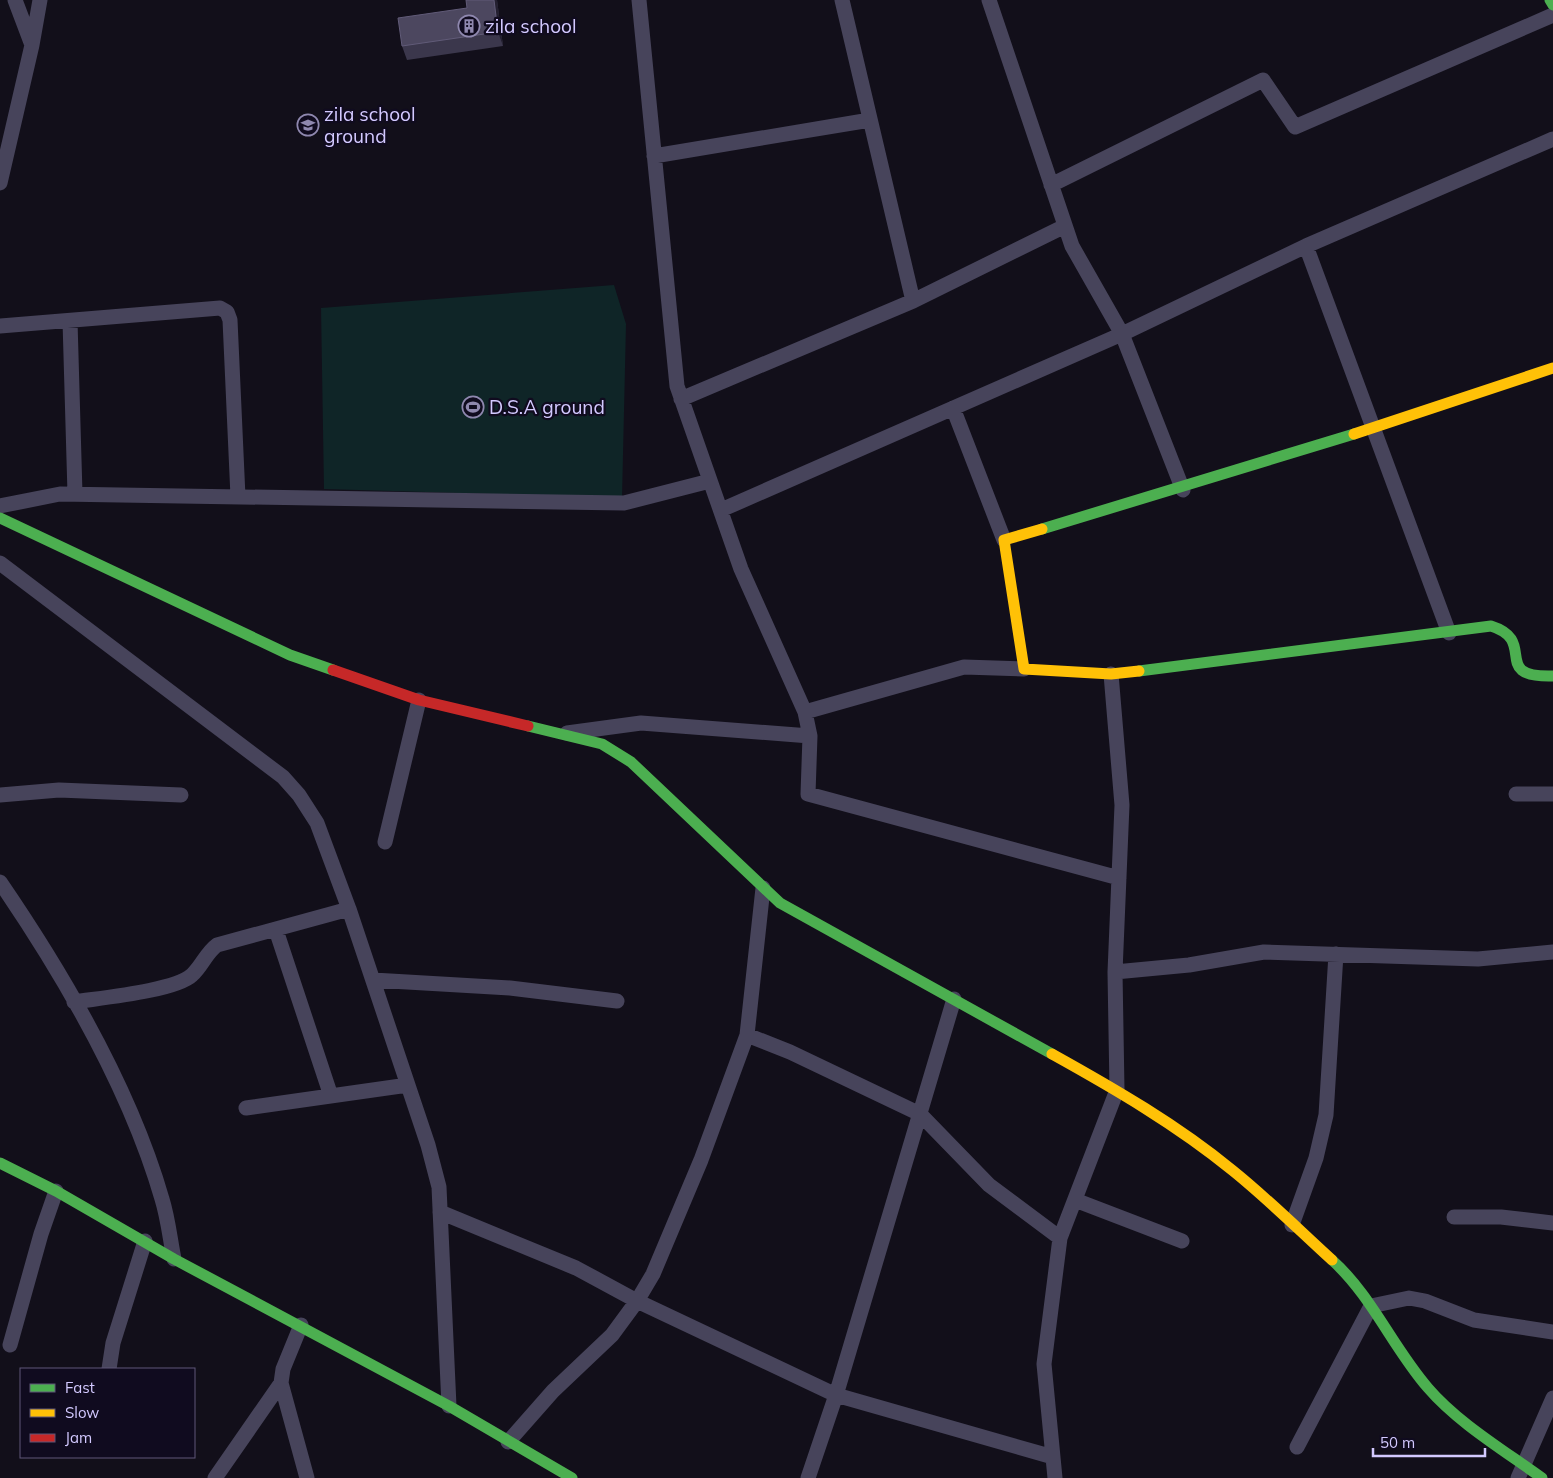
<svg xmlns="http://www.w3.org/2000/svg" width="1553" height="1478" font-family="Mulish,sans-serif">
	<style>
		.green { fill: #0f2527 }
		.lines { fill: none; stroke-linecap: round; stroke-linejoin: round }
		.street { stroke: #47445b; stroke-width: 15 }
		.fast { stroke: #4caf50; stroke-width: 11 }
		.slow { stroke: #ffc107; stroke-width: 11 }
		.jam { stroke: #c62828; stroke-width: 11 }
		.wall { fill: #3b374c }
		.shaded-wall { fill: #242030 }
		.building { fill: #4c475f; stroke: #615b78 }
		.labels { text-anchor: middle; stroke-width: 4.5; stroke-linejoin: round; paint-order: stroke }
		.poi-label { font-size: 19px; fill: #d3c9ff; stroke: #100b1f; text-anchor: start }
	</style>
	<rect width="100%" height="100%" fill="#120f1a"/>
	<path class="green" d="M614 285 626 324 622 498 324 489 321 308Z"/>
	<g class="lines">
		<path class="street" d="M15 0 32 45
			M639 0 677 386 741 569 805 712
			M989 0 1072 246 1122 334 1183 490
			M654 156 870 120
			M0 183 32 45 40 0
			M1051 185 1263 80 1295 127 1553 15
			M1306 246 1449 633
			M913 301 1065 226
			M70 321 75 494
			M0 326 220 308 227 312 230 320 238 497
			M681 399 913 301 842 0
			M953 408 1004 540
			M0 506 60 494 624 503 710 481
			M721 510 1122 334 1306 246 1553 139
			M0 563 283 777 299 795 317 823 349 909 428 1145 439 1187 449 1406
			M567 733 641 723 810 736 805 712 964 667 1024 669
			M810 736 808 794 1119 878
			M1516 794H1553
			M0 795 59 790 181 795
			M385 842 419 700
			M0 882C65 977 130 1088 162 1199 168 1218 170 1239 174 1259
			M276 930 331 1096
			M1115 972 1189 965 1264 952 1478 959 1553 952
			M373 980 510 988 617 1001
			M74 1002C99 998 175 991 192 975 202 966 206 953 217 945L349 909
			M747 1035 763 888
			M246 1108 408 1085
			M1075 1200 1182 1241
			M440 1212 576 1268 637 1301 836 1395 1053 1457
			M1454 1217H1501L1553 1223
			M1292 1225 1316 1158 1326 1115 1336 954
			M301 1325 283 1369 281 1383 307 1478
			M10 1345 41 1234 56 1191
			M109 1369 113 1343 145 1241
			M508 1442 553 1391 612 1335 637 1301 653 1274 701 1160 747 1035 790 1052 920 1114 989 1185 1060 1238
			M1297 1447 1371 1306 1409 1298 1425 1301 1474 1320 1553 1332
			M215 1478 281 1383
			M808 1478 836 1395 954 999
			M1055 1478 1044 1364 1060 1238 1117 1090 1115 972 1122 805 1111 674
			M1518 1478 1553 1398"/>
		<path class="fast" d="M1550 0 1553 5
			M0 518 290 655 333 670
			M1042 529 1354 434
			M1139 671 1491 626C1539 641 1489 678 1553 676
			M528 726 602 744 631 762 780 903 1052 1054
			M0 1163 56 1191 174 1259 449 1406 572 1478
			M1332 1260C1372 1296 1393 1348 1428 1388 1458 1423 1505 1451 1542 1478"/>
		<path class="slow" d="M1354 434 1553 368
			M1042 529 1004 540 1024 669 1111 674 1139 671
			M1052 1054C1115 1089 1177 1125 1232 1170 1267 1198 1299 1230 1332 1260"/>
		<path class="jam" d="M333 670 419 700 528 726"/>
	</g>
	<path class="wall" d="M497 0 503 46 407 60 402 46 467 8Z"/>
	<path class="shaded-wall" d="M494 0H497L503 46 498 32Z"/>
	<path class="building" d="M466 0H494L498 32 402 46 398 18 467 8Z"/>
	<defs>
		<g id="building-ring" transform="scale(1.125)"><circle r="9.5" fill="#100b1f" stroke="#8f88af" stroke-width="1.5"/><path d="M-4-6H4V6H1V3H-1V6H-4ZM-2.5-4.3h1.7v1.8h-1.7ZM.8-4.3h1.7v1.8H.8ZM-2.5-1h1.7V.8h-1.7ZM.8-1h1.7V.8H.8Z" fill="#8f88af"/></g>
		<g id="school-ring" transform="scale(1.125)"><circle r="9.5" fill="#100b1f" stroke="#8f88af" stroke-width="1.5"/><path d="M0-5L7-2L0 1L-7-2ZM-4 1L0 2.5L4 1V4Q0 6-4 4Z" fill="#8f88af"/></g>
		<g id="stadium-ring" transform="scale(1.125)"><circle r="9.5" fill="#100b1f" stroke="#8f88af" stroke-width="1.5"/><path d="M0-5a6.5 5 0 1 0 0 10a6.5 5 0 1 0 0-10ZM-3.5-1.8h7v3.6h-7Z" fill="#8f88af"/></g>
	</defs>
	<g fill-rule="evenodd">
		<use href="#building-ring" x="469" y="26"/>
		<use href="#school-ring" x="308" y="125"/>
		<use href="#stadium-ring" x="473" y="407"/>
	</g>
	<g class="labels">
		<g class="poi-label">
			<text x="485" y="33">zila school</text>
			<text x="324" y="121">zila school<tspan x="324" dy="22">ground</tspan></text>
			<text x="489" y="414">D.S.A ground</text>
		</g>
	</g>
	<rect x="20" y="1368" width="175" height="90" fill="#100b1f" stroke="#5e5779"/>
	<rect x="30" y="1384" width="25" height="8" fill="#4caf50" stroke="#5e5779"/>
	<text x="65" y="1393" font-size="15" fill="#d3c9ff">Fast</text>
	<rect x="30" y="1409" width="25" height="8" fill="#ffc107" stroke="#5e5779"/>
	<text x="65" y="1418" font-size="15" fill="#d3c9ff">Slow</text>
	<rect x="30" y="1434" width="25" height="8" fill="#c62828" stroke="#5e5779"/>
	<text x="65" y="1443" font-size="15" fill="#d3c9ff">Jam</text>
	<path d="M1373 1448v8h112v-8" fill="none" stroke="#d3c9ff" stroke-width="2.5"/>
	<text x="1380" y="1448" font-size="15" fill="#d3c9ff" stroke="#100b1f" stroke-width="4" paint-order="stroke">50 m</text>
</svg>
